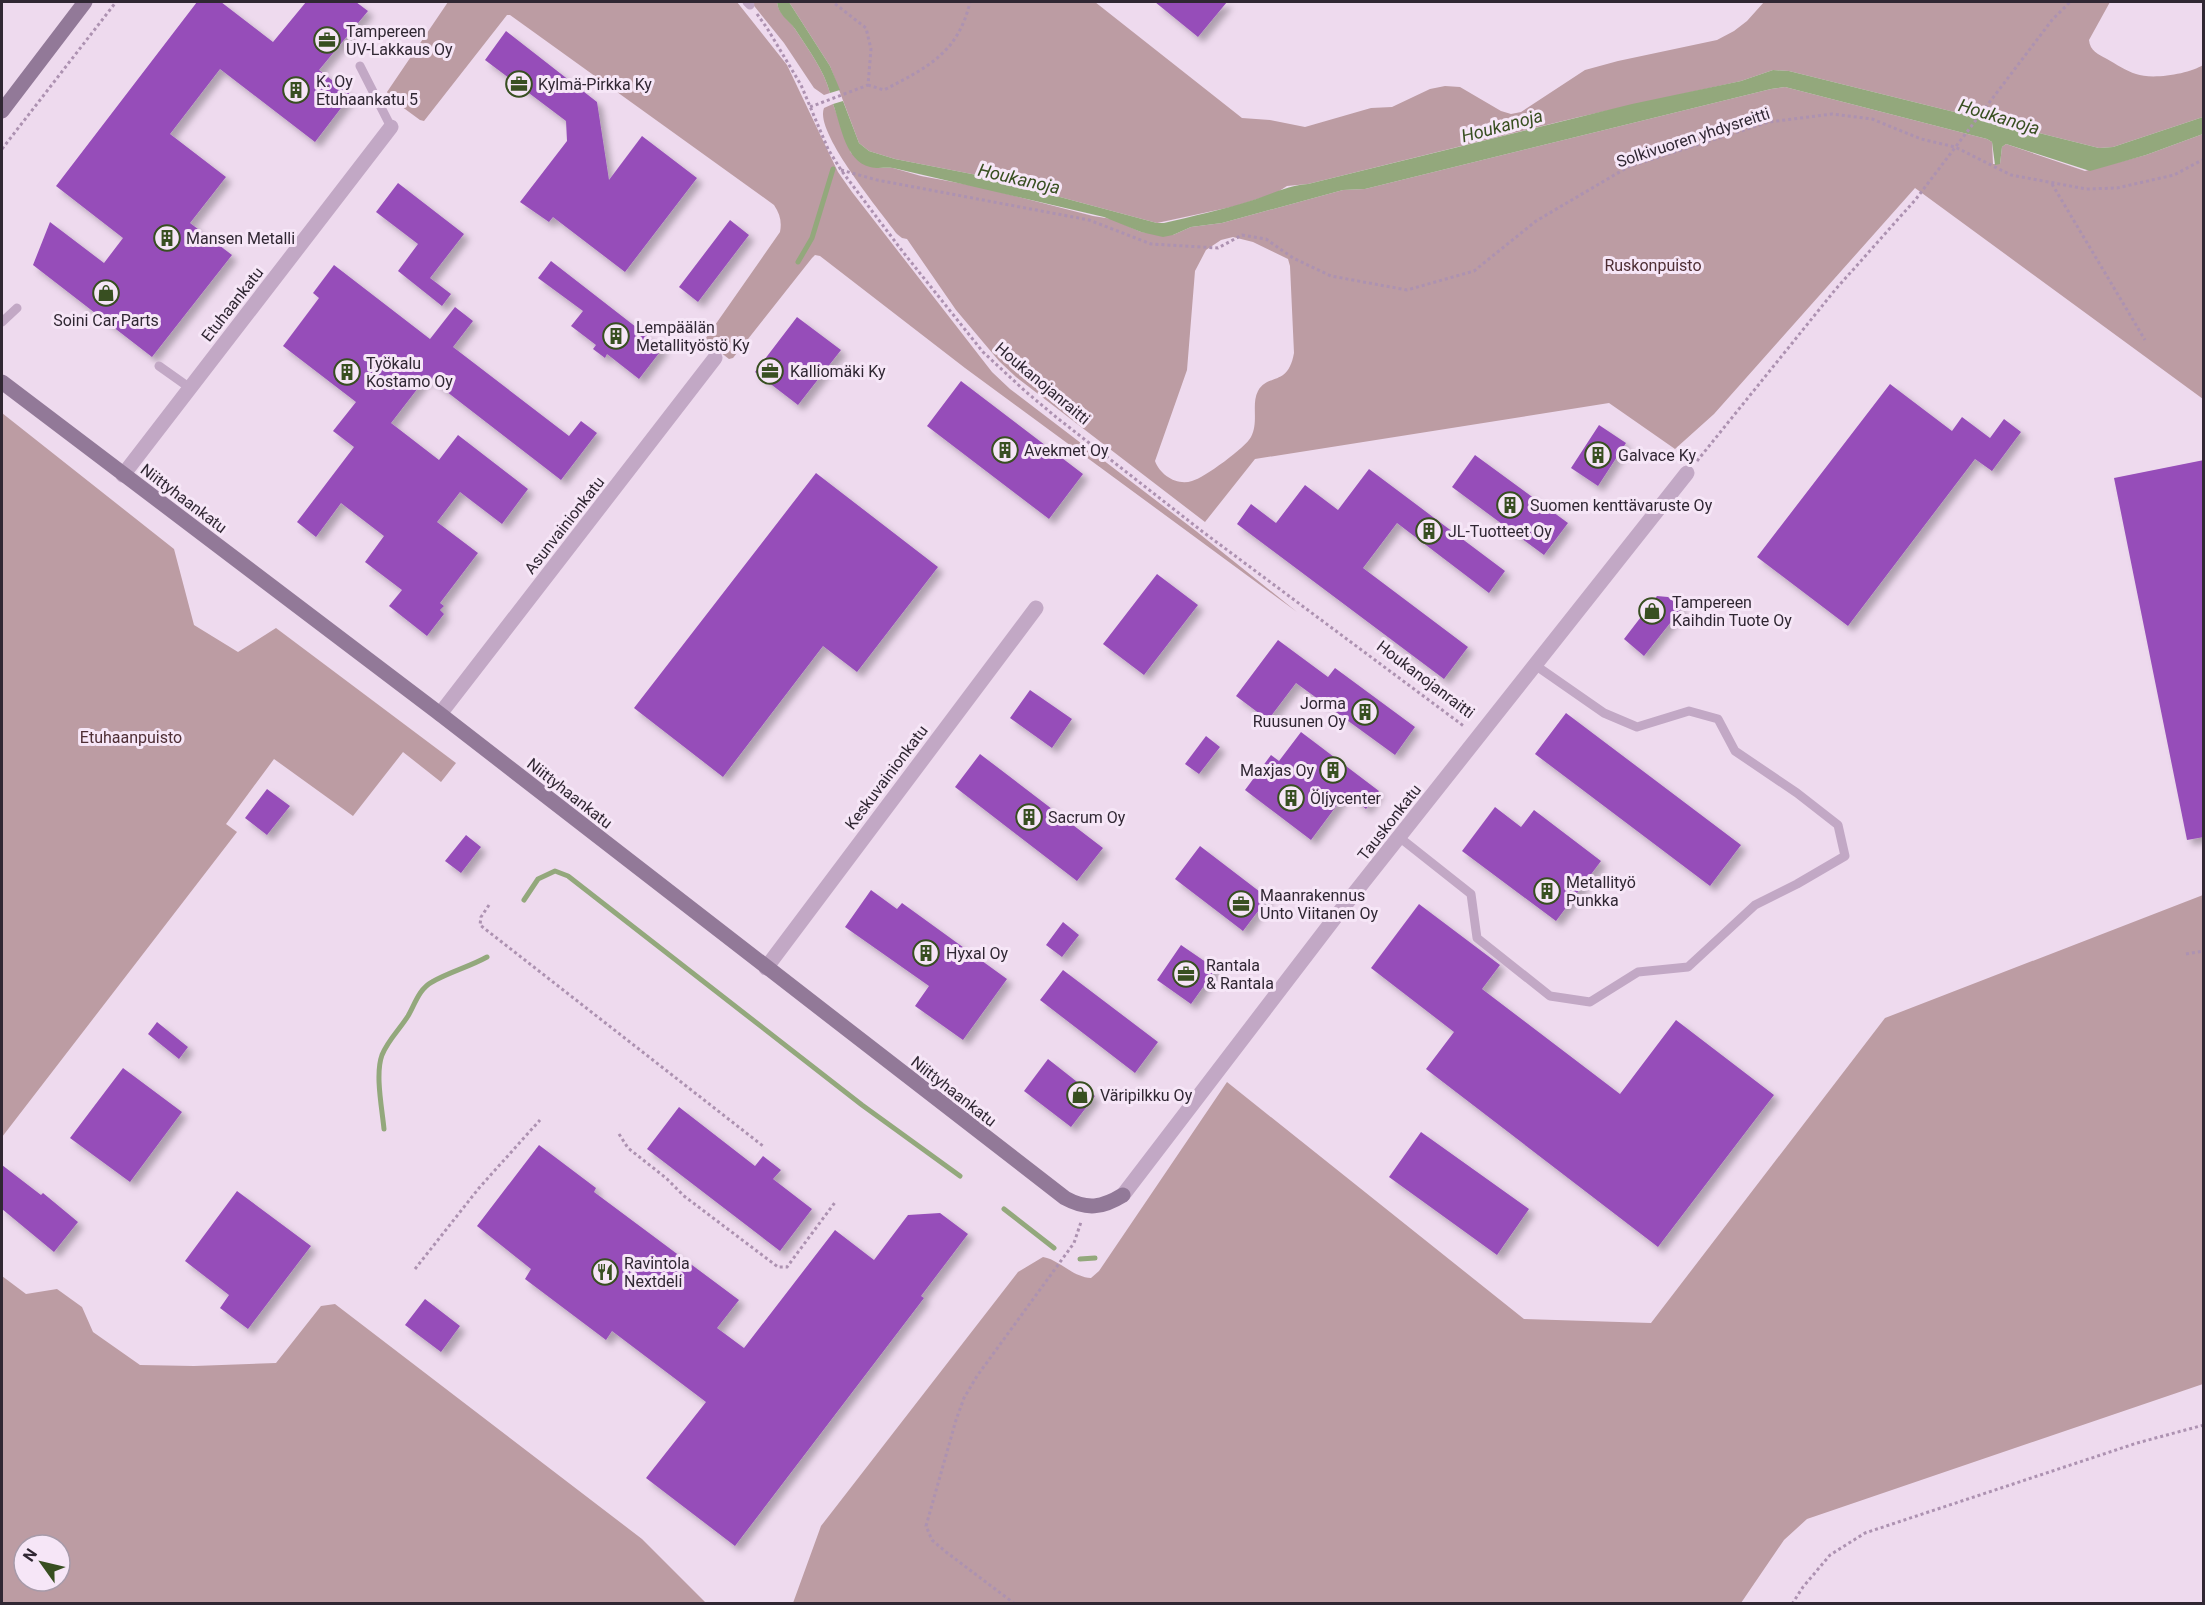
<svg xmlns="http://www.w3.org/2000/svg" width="2205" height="1605" font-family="Roboto,sans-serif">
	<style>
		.green { fill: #bc9ca3; fill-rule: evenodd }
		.water { fill: #93a87c }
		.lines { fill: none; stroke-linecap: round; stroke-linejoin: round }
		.stream { stroke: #93a87c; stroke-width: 5 }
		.building { fill: #964eb9; filter: url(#shadow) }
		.path { stroke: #ad92b1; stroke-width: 3; stroke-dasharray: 3 3; stroke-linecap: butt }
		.lane { stroke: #c2a8c5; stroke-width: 9 }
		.street { stroke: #c2a8c5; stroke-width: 15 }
		.secondary { stroke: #927998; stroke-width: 15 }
		.labels { text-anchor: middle; stroke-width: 6; stroke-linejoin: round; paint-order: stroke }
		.poi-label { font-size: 16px; fill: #302733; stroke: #f6e6f7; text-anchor: start }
		.street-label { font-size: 16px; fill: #302733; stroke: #f6e6f7 }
		.park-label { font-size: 16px; fill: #4e2e34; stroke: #f6e6f7 }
		.water-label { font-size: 18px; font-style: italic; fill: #384f21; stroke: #f6e6f7 }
	</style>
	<defs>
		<filter id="shadow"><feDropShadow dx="5.5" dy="5.5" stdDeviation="3" flood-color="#0004"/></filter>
	</defs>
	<rect width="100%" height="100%" fill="#eedaee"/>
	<path class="green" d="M448 2H737L787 65 838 172 852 192 992 372 1010 389 1196 531 1297 612 965 368 820 256 815 255 812 258 733 358 729 359 707 342 706 338 780 232C782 222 780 214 774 205L510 15H507L424 121 420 120 390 98 387 92Z
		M751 2H777C778 14 789 19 795 29 808 49 824 70 830 93L824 95 814 88 784 43Z
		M789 2H1095L1242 118 1270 120 1305 127 1371 108 1392 107 1430 89 1445 86 1460 87 1501 111 1511 114 1521 112 1585 70 1618 61 1717 40 1734 31 1747 21 1764 2H2110L2089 40C2090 51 2098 54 2107 59 2116 64 2126 71 2136 74 2152 80 2189 74 2203 65V117L2113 147 2099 148 1789 71 1773 70 1741 81 1579 117 1308 184 1287 186 1276 193 1236 206 1157 223 982 176 895 159 869 151 859 143 830 66Z
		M1785 87 1987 139 1992 142 1993 164H2000L2002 147 2006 144 2085 171 2146 155 2203 134V399L1915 188 1714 414 1675 449 1609 403 1255 459 1205 522 1016 377 999 361 956 310 907 239 902 238 897 234C881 212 814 132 824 108L833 104 851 153 879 168H893L921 176 980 187 1093 216 1112 219 1141 232 1173 235 1191 227 1222 223 1343 190 1365 189 1771 89ZM1233 237 1253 242 1288 259 1290 266 1294 353C1288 387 1268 373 1258 391 1251 404 1259 422 1251 437 1246 447 1204 478 1192 481 1177 486 1160 475 1155 461L1187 370 1195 271 1206 250 1221 240Z
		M2 413 174 549 194 625 238 652 276 628 456 763 441 782 403 752 353 816 274 759 226 824 237 832 2 1137Z
		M2203 895V1384L1807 1519 1784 1540 1741 1603H793L821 1526 1018 1272 1043 1257C1060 1260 1072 1277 1091 1278L1099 1271 1227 1082 1524 1319 1651 1323 1885 1018Z
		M2 1276 26 1294 57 1289 82 1307 93 1332 140 1365 194 1366 276 1363 321 1306 335 1304 642 1539 706 1603H2ZM24 1545H60V1581H24Z"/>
	<path class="water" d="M777 2H789L830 66 840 90 830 93C824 70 808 49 795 29 788 19 778 15 777 2Z
		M1773 70 1789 71 2099 148 2113 147 2203 117V134L2146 155 2090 171 2006 144 2002 147 2000 164 1995 165 1992 142 1987 139 1785 87 1771 89 1365 189 1343 190 1222 223 1191 227 1173 235 1163 237 1141 232 1104 217 893 168C885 167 878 169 870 167 845 161 841 125 833 104L843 101 859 143 869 151 895 159 982 176 1157 223H1164C1193 216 1222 210 1250 201 1270 195 1288 185 1308 184L1632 104 1741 81Z"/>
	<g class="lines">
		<path class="stream" d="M798 262 812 238 833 169
			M524 900 538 879 555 871 568 876 862 1105 960 1176
			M384 1129C382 1108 375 1074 382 1055 388 1040 400 1029 408 1016 415 1004 419 989 432 982 449 972 469 967 487 957
			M1004 1209 1054 1248
			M1080 1259 1095 1258"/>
	</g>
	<path class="building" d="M197 2H221L273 42 306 2H356L368 11 319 70 351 95 315 142 220 69 170 134 226 177 190 223 232 255 152 357 33 265 50 222 104 263 123 238 56 186Z
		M1155 2H1227L1198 37Z
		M506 31 597 102 609 180 642 136 697 178 625 272 553 217 549 222 520 202 567 141 566 121 485 60Z
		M398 183 464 234 430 278 451 294 442 306 398 271 418 244 376 212Z
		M730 220 749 235 698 302 679 287Z
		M551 261 663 348 639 379 607 354 605 358 593 349 596 345 571 326 583 311 538 278Z
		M334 265 430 339 455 307 473 321 453 347 569 436 581 421 597 433 561 480 429 378 427 381 425 379 391 423 439 460 458 435 528 489 502 524 460 492 437 522 478 553 440 603 444 606 440 610 444 614 427 636 389 606 402 590 365 562 384 536 341 503 316 537 297 522 354 447 333 431 356 402 283 346 319 298 313 293Z
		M797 317 841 350 798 405 755 372Z
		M961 381 1083 474 1049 519 927 426Z
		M1890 384 1952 431 1962 417 1990 438 2004 419 2021 432 1992 471 1975 459 1848 626 1757 557Z
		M1599 425 1626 443 1598 486 1571 468Z
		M1475 455 1568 523 1544 555 1452 487Z
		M2204 460V837L2187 840 2114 478Z
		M1369 469 1505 571 1489 593 1397 523 1363 568 1468 647 1444 679 1237 524 1251 504 1276 523 1305 485 1338 510Z
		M816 473 938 567 857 672 823 646 723 777 634 708Z
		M1157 574 1198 605 1144 675 1103 644Z
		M1657 596 1668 597 1682 608 1644 656 1624 639Z
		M1278 640 1328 677 1335 668 1415 727 1395 755 1296 683 1268 720 1236 696Z
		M1030 690 1072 719 1052 748 1010 718Z
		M1566 713 1741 845 1710 886 1535 754Z
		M1301 732 1379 791 1366 809 1346 793 1311 840 1245 790 1271 755 1279 761Z
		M1206 736 1220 747 1199 774 1185 764Z
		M980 754 1103 848 1077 881 955 787Z
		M267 789 290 806 267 835 245 818Z
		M1495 807 1521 827 1534 810 1601 861 1556 921 1462 851Z
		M466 835 481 847 461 873 445 861Z
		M1200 846 1268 898 1243 931 1175 879Z
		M871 890 897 909 902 903 1007 979 963 1040 915 1006 929 986 845 927Z
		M1419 904 1500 965 1482 989 1620 1094 1676 1020 1774 1095 1658 1247 1426 1069 1454 1032 1371 968Z
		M1063 922 1079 935 1062 957 1046 945Z
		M1181 945 1216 969 1191 1004 1157 980Z
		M1063 970 1158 1042 1135 1073 1040 1000Z
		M157 1022 188 1047 179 1059 148 1034Z
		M1048 1059 1095 1096 1071 1127 1024 1091Z
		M123 1068 182 1112 130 1182 70 1138Z
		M679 1107 755 1166 763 1156 781 1170 773 1179 812 1209 780 1251 647 1149Z
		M1421 1132 1529 1209 1497 1255 1389 1177Z
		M539 1145 596 1188 594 1192 739 1300 717 1328 744 1348 835 1230 874 1260 908 1215 940 1213 968 1234 921 1296 924 1298 735 1546 646 1478 706 1402 612 1331 606 1340 525 1279 531 1269 477 1226Z
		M2 1165 41 1195 43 1193 78 1222 54 1252 2 1209Z
		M237 1191 311 1246 248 1329 220 1308 229 1295 185 1261Z
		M425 1299 460 1326 441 1352 405 1325Z"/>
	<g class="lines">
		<path class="path" d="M757 14 767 28 801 85 828 149 841 170 903 252 983 352 1025 391 1056 417 1203 532 1465 727
			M868 85 884 90C928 67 958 53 970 2
			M810 107 868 85 871 49 866 28 834 3
			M2 149 116 2
			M841 170 877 180 1089 220 1151 244 1218 248 1242 235 1266 239 1293 258 1331 276 1407 290 1474 271 1536 221 1628 167 1769 122 1832 114 1872 119 1921 139 1955 147 2011 175 2086 189 2117 188 2174 175 2204 159
			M2052 184 2145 340
			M1697 461 1835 290 1916 199 2052 20 2070 2
			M489 905 481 917 480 925 763 1146
			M2186 954 2204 951
			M619 1134 628 1148 666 1178 684 1196 778 1267H787L836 1201
			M415 1269 479 1188 540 1120
			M1015 1604 946 1552 932 1540 926 1526 956 1420 964 1398 977 1376 1074 1243 1081 1222
			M1792 1604 1803 1587 1830 1555 1865 1533 2137 1443 2204 1425"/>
		<path class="lane" d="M747 2 750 5
			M360 66 391 127
			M2 322 17 308
			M159 366 190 388
			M1399 837 1471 894 1477 938 1550 996 1590 1002 1638 972 1688 967 1755 905 1797 884 1845 856 1838 825 1797 793 1735 751 1718 719 1689 711 1637 727 1604 713 1535 665"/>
		<path class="street" d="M123 475 391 127
			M440 714 715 358
			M766 968 1036 608
			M1123 1195 1334 919 1687 473"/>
		<path class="secondary" d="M2 111 85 2
			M2 382 440 714 1065 1198C1087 1210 1102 1208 1123 1195"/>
	</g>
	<defs>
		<g id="office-ring" transform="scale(1.35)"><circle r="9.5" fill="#f6e6f7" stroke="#384f21" stroke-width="1.5"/><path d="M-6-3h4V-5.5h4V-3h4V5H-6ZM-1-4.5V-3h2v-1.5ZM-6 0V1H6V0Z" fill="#384f21"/></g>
		<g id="building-ring" transform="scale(1.35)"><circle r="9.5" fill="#f6e6f7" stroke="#384f21" stroke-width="1.5"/><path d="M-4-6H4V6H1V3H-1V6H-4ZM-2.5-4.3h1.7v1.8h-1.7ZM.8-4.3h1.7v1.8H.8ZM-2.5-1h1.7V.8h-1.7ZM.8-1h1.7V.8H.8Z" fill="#384f21"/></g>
		<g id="shop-ring" transform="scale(1.35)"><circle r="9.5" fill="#f6e6f7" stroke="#384f21" stroke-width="1.5"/><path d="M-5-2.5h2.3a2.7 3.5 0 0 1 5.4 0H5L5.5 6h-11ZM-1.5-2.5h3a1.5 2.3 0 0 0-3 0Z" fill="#384f21"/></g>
		<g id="restaurant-ring" transform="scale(1.35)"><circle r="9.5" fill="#f6e6f7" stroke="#384f21" stroke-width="1.5"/><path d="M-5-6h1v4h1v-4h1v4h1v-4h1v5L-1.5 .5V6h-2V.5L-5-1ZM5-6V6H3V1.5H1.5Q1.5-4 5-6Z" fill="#384f21"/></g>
	</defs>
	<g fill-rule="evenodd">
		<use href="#office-ring" x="327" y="40"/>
		<use href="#office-ring" x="519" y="84"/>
		<use href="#building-ring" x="296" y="90"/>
		<use href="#building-ring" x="167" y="238"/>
		<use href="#shop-ring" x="106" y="293"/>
		<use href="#building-ring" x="616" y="336"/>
		<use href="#office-ring" x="770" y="371"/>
		<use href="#building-ring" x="347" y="372"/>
		<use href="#building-ring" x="1005" y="450"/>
		<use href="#building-ring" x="1598" y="455"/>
		<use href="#building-ring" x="1510" y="505"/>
		<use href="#building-ring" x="1429" y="531"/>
		<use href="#shop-ring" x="1652" y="611"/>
		<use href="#building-ring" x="1365" y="712"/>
		<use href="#building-ring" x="1333" y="770"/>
		<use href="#building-ring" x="1291" y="798"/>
		<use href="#building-ring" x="1029" y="817"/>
		<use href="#building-ring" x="1547" y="891"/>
		<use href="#office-ring" x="1241" y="904"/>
		<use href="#building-ring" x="926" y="953"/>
		<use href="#office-ring" x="1186" y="974"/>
		<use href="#shop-ring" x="1080" y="1095"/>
		<use href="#restaurant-ring" x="605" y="1272"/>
	</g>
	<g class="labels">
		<g class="poi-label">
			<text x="346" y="37">Tampereen<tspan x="346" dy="18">UV-Lakkaus Oy</tspan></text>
			<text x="316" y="87">K. Oy<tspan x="316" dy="18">Etuhaankatu 5</tspan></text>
			<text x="538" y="90">Kylmä-Pirkka Ky</text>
			<text x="186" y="244">Mansen Metalli</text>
			<text x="106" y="326" text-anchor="middle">Soini Car Parts</text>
			<text x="636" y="333">Lempäälän<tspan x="636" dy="18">Metallityöstö Ky</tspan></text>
			<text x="366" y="369">Työkalu<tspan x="366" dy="18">Kostamo Oy</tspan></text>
			<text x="790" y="377">Kalliomäki Ky</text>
			<text x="1024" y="456">Avekmet Oy</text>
			<text x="1618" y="461">Galvace Ky</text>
			<text x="1530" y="511">Suomen kenttävaruste Oy</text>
			<text x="1448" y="537">JL-Tuotteet Oy</text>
			<text x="1672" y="608">Tampereen<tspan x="1672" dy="18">Kaihdin Tuote Oy</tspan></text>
			<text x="1346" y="709" text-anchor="end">Jorma<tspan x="1346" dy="18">Ruusunen Oy</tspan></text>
			<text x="1314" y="776" text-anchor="end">Maxjas Oy</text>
			<text x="1310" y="804">Öljycenter</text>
			<text x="1048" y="823">Sacrum Oy</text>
			<text x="1566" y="888">Metallityö<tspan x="1566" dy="18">Punkka</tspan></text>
			<text x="1260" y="901">Maanrakennus<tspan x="1260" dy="18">Unto Viitanen Oy</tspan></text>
			<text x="946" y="959">Hyxal Oy</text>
			<text x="1206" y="971">Rantala<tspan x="1206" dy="18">&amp; Rantala</tspan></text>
			<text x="1100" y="1101">Väripilkku Oy</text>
			<text x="624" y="1269">Ravintola<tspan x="624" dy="18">Nextdeli</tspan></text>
		</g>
		<g class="street-label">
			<text transform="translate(1693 137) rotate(-18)" y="6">Solkivuoren yhdysreitti</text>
			<text transform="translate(232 304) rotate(-52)" y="6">Etuhaankatu</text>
			<text transform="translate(1043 383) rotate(40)" y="6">Houkanojanraitti</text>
			<text transform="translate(184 498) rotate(37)" y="6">Niittyhaankatu</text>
			<text transform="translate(564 525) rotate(-52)" y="6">Asunvainionkatu</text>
			<text transform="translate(1426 679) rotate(37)" y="6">Houkanojanraitti</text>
			<text transform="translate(886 777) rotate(-53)" y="6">Keskuvainionkatu</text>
			<text transform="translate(570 793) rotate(38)" y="6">Niittyhaankatu</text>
			<text transform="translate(1389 822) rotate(-52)" y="6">Tauskonkatu</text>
			<text transform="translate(954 1091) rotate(38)" y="6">Niittyhaankatu</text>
		</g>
		<g class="park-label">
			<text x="1653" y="271">Ruskonpuisto</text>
			<text x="131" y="743">Etuhaanpuisto</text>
		</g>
		<g class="water-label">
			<text transform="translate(1999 117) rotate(17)" y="6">Houkanoja</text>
			<text transform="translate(1502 126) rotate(-15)" y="6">Houkanoja</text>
			<text transform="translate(1019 179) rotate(13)" y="6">Houkanoja</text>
		</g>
	</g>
	<rect width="2205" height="1605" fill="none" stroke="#302733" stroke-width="6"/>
	<g transform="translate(42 1563) rotate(304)"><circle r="28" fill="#f6e6f7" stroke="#a79aa9" stroke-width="1.5"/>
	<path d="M0-4.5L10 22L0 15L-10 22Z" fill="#384f21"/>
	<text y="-9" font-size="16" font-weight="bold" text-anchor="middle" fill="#302733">N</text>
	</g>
</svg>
